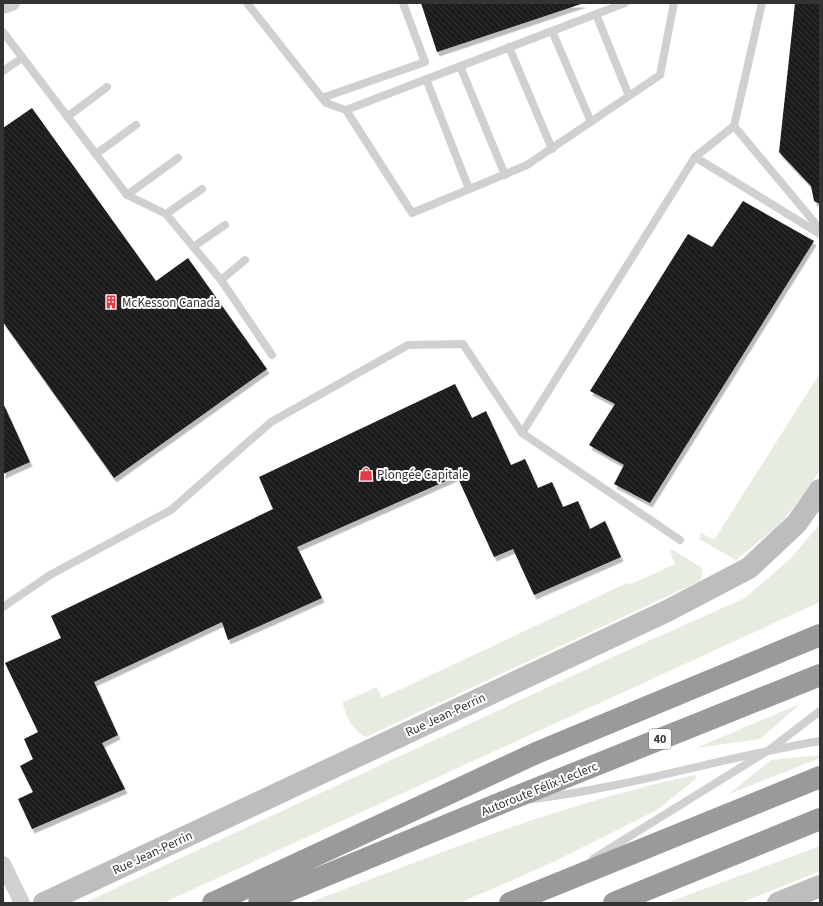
<svg xmlns="http://www.w3.org/2000/svg" width="823" height="906" font-family="'Source Sans 3',sans-serif">
	<style>
		.grass { fill: #e6ecdf }
		.building { fill: url(#building-back-hatch); filter: url(#shadow) }
		.lines { fill: none; stroke-linecap: round; stroke-linejoin: round }
		.lane { stroke: #d0d0d0; stroke-width: 8 }
		.street { stroke: #d0d0d0; stroke-width: 16 }
		.secondary { stroke: #bdbdbd; stroke-width: 22 }
		.highway { stroke: #9a9a9a; stroke-width: 22 }
		.labels { text-anchor: middle; stroke-width: 4; stroke-linejoin: round; paint-order: stroke }
		.shield { fill: #fff; stroke: #707070; stroke-width: 1 }
		.shield-label { font-size: 12px; font-weight: bold; fill: #333 }
		.poi-label { font-size: 13px; fill: #333; stroke: #fff; text-anchor: start }
		.street-label { font-size: 13px; fill: #333; stroke: #fff }
	</style>
	<defs>
		<pattern id="building-back-hatch" width="6" height="6" patternUnits="userSpaceOnUse"><rect width="6" height="6" fill="#1a1a1a"/><path d="M-1 5l2 2M0 0l6 6M5-1l2 2" fill="none" stroke="#333"/></pattern>
		<filter id="shadow"><feDropShadow dx="2.5" dy="4.5" stdDeviation="0" flood-color="#0004"/></filter>
	</defs>
	<rect width="100%" height="100%" fill="#fff"/>
	<path class="grass" d="M820 373V469L811 485 786 517 774 529 736 560 699 539 701 533 714 540Z
		M820 524V602L163 903H84L628 650 745 598 791 558Z
		M673 550 702 568V576L700 581 366 737C354 732 344 715 343 702L377 687 382 698 627 583 631 584 675 564 670 551Z
		M800 704 760 739 696 748Z
		M820 755V758L729 794 771 760Z
		M695 775 697 778 657 810 551 863 460 903H308C435 855 562 803 695 775Z
		M820 846V871L740 903H666Z"/>
	<path class="building" d="M421 3H584L437 52Z
		M795 3H820V204L814 201 811 186 779 152Z
		M32 108 156 281 188 258 267 369 114 478 3 322V128Z
		M743 201 814 241 650 503 614 484 624 465 589 445 615 404 590 391 688 234 712 247Z
		M455 384 472 418 486 411 511 465 525 459 538 488 552 482 563 507 578 501 590 529 605 521 621 557 534 595 513 549 494 557 457 476 297 547 322 598 228 640 222 622 94 682 118 735 102 743 125 789 32 829 18 799 33 792 20 766 33 759 24 739 38 732 5 663 61 638 51 616 273 509 259 477Z
		M3 403 30 462 3 474Z"/>
	<g class="lines">
		<path class="lane" d="M247 3 326 103 346 110
			M625 3 346 110 412 213 527 165 660 75 674 3
			M762 3 734 126 820 229
			M596 14 629 96
			M552 31 591 122
			M3 32 127 195 166 214 221 280 245 260
			M509 47 552 149
			M460 66 505 175
			M3 71 22 58
			M426 79 469 189
			M322 98 425 62 403 3
			M67 117 107 87
			M96 154 136 125
			M695 157 734 126
			M127 195 178 158
			M166 214 202 189
			M193 247 225 225
			M221 280 272 355
			M680 540 522 433 695 157 820 234
			M3 607 50 575 171 510 271 422 408 345 463 344 522 433
			M533 799C630 787 724 757 820 741
			M593 859 769 750 820 711"/>
		<path class="street" d="M3 6 12 3
			M3 864 22 903"/>
		<path class="secondary" d="M44 903 667 611 749 568 797 523 820 490
			M778 903 820 886"/>
		<path class="highway" d="M213 903 534 754 820 635
			M259 903 501 803 820 675
			M510 903 820 777
			M614 903 820 819"/>
	</g>
	<defs>
		<g id="building-bare" transform="scale(1.08)"><path d="M-4-6H4V6H1V3H-1V6H-4ZM-2.5-4.3h1.7v1.8h-1.7ZM.8-4.3h1.7v1.8H.8ZM-2.5-1h1.7V.8h-1.7ZM.8-1h1.7V.8H.8Z" fill="#e63946" stroke="#fff" stroke-width="2.5" paint-order="stroke"/></g>
		<g id="shop-bare" transform="scale(1.08)"><path d="M-5-2.5h2.3a2.7 3.5 0 0 1 5.4 0H5L5.5 6h-11ZM-1.5-2.5h3a1.5 2.3 0 0 0-3 0Z" fill="#e63946" stroke="#fff" stroke-width="2.5" paint-order="stroke"/></g>
	</defs>
	<g fill-rule="evenodd">
		<use href="#building-bare" x="111" y="302"/>
		<use href="#shop-bare" x="366" y="474"/>
	</g>
	<g class="labels">
		<rect class="shield" x="649" y="729" width="22" height="20" rx="3"/>
		<g class="shield-label">
			<text x="660" y="743">40</text>
		</g>
		<g class="poi-label">
			<text x="122" y="307">McKesson Canada</text>
			<text x="377" y="479">Plongée Capitale</text>
		</g>
		<g class="street-label">
			<text transform="translate(445 714) rotate(-25)" y="5">Rue Jean-Perrin</text>
			<text transform="translate(539 788) rotate(-22)" y="5">Autoroute Félix-Leclerc</text>
			<text transform="translate(152 852) rotate(-25)" y="5">Rue Jean-Perrin</text>
		</g>
	</g>
	<rect width="823" height="906" fill="none" stroke="#333333" stroke-width="8"/>
</svg>
